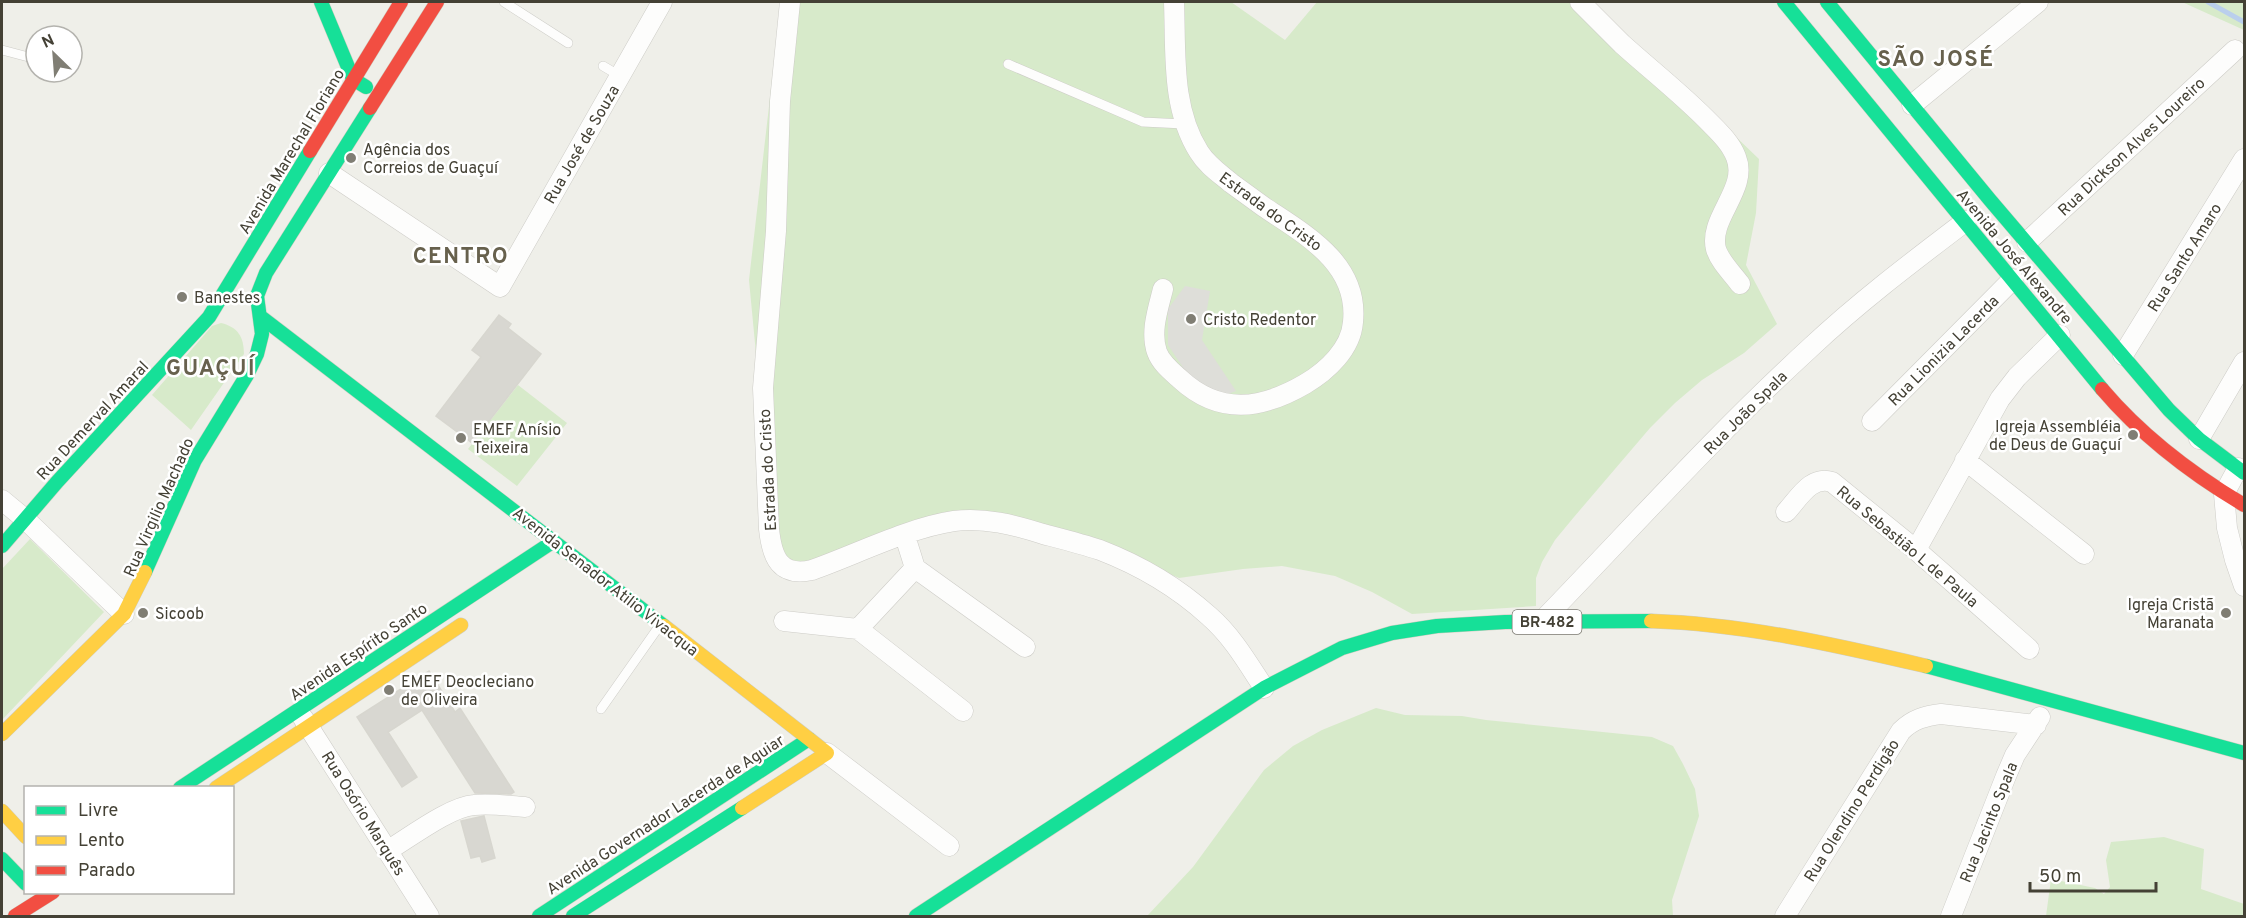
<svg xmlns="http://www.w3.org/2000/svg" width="2246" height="918" font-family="Overpass,sans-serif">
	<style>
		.green { fill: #d7eaca }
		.parking { fill: #deded9 }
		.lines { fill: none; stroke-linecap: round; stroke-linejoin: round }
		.stream { stroke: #bacfec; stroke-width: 5 }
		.building { fill: #d8d7d1; stroke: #d7d6cf; stroke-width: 1.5 }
		.lane-casing { stroke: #cdccc7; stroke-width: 10 }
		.street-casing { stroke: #cdccc7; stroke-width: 21 }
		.fast-casing { stroke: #cecdc0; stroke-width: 15 }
		.slow-casing { stroke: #cecdc0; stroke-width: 15 }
		.jam-casing { stroke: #cecdc0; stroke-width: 15 }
		.lane { stroke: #fdfdfc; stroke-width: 9 }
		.street { stroke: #fdfdfc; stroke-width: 20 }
		.fast { stroke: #16e098; stroke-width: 14 }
		.slow { stroke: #ffcf43; stroke-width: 14 }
		.jam { stroke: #f24e42; stroke-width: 14 }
		.poi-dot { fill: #807e74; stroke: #fff; stroke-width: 2 }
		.labels { text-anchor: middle; stroke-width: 5; stroke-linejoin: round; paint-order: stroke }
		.shield { fill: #fff; stroke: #7c7a72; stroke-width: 1.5 }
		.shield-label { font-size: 15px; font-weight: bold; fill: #444135 }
		.street-label { font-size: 16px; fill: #444135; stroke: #fff }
		.poi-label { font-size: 16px; fill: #444135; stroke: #fff; text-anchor: start }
		.district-label { font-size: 22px; font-weight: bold; letter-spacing: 1.5px; fill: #67614d; stroke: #fff }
	</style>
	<rect width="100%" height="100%" fill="#efefe9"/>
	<path class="green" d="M781 2H1231L1285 40 1317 2H1583L1659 63 1759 159 1756 213 1746 265 1777 324 1744 353 1702 380 1675 403 1650 428 1574 517 1555 540 1542 562 1536 578V606L1412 614 1372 592 1335 576 1282 566 1243 569 1179 578 1123 554 977 527 917 533 853 558 776 565 749 280Z
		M2182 2H2244V30Z
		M221 323C238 327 244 337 244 354L191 430 152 395 212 326Z
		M518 385 567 423 517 486 468 449Z
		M30 539 104 612 2 720V569Z
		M1376 708 1405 715 1462 716 1486 720 1652 737 1673 746 1683 764 1695 789 1699 816 1672 900 1673 916H1147L1193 867 1264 770 1293 746 1322 730Z
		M2164 837 2204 849 2201 889 2244 904V916H2046L2051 879 2095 888 2104 894 2110 887 2106 860 2111 842Z"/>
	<path class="parking" d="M1185 286 1210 291 1202 340 1236 391 1206 402 1168 345V309Z"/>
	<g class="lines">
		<path class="stream" d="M2208 2 2244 22"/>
	</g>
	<path class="building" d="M499 315 511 324 508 328 541 354 472 443 436 416 481 357 472 350Z
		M429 671 455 712 460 708 514 792 511 794 475 793 422 710 388 732 417 777 402 787 357 717Z
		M484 816 495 858 482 862 480 856 471 858 461 821Z"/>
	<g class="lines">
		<g class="lane-casing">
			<path id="lane" d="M504 2 568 43
				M2 50 36 59
				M1008 64 1143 122 1184 124
				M603 66 620 76
				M601 709 660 625"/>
		</g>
		<g class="street-casing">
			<path id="street" d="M790 2 780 101 776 231 763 388 769 529C772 558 780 577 812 570 857 554 908 528 954 521 984 517 1015 525 1043 534 1062 539 1082 544 1100 550 1139 565 1178 588 1209 616 1232 636 1247 662 1264 688
				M1580 2C1594 16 1608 30 1622 44 1652 71 1683 95 1711 124 1721 134 1731 144 1736 157 1749 189 1708 218 1716 249 1720 262 1732 273 1740 284
				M1912 105 2038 2
				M329 173 500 287 662 2
				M2027 242 2235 50
				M1163 289C1158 309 1150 332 1157 352 1161 363 1171 371 1180 379 1220 416 1262 409 1305 384 1327 371 1351 349 1353 322 1359 264 1306 235 1264 207 1253 199 1242 191 1231 183 1219 173 1207 165 1199 152 1171 108 1176 52 1174 2
				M2123 355 2244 159
				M1872 421 2013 279
				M2199 439 2244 362
				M1965 460 2084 554
				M2238 468 2224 494 2227 528 2235 560 2244 586
				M2 500 25 519 124 614
				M1786 512C1799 498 1811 475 1832 482L1916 550 2029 649
				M905 536 915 568 1025 647
				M1916 550 2000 399 2017 377 2060 335
				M784 621 858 629 963 711
				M1541 622C1630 530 1716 434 1810 348 1859 302 1912 262 1966 221
				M858 629 915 568
				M303 718 429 916
				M827 753 949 846
				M387 851C409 838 449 807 474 805 490 803 509 806 525 807
				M1785 916 1901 731C1913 719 1925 716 1941 714L2036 725
				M1951 916 2006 776 2015 755 2040 717"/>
		</g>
		<g class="fast-casing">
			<path id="fast" d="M321 2 353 79 366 87
				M1784 2 2102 389
				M1827 2 1990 200 2169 410 2199 439 2244 473
				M261 317 664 626
				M2 546 57 482 209 317 310 151
				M145 572 195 460 247 375 257 354 262 334 257 296 266 273 370 108
				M1926 666 2244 753
				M180 788 554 541
				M2 859 26 884
				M539 916 809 739
				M573 916 742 808
				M916 916 1264 688 1342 648 1392 633 1437 626 1505 622 1651 621"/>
		</g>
		<g class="slow-casing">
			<path id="slow" d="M1651 621C1744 624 1836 645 1926 666
				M664 626 827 753 742 808
				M2 734 124 614 145 572
				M216 788 461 625
				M2 811 26 837"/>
		</g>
		<g class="jam-casing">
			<path id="jam" d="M370 108 437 2
				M310 151 401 2
				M2102 389C2141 435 2192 474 2244 505
				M15 916 53 892"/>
		</g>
		<use href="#lane" class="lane"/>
		<use href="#street" class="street"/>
		<use href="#fast" class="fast"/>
		<use href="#slow" class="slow"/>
		<use href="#jam" class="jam"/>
	</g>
	<g class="poi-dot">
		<circle cx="351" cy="158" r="6"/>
		<circle cx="182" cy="297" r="6"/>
		<circle cx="1191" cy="319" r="6"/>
		<circle cx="2133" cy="435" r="6"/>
		<circle cx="461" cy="438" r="6"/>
		<circle cx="143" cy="613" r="6"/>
		<circle cx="2226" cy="613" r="6"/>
		<circle cx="389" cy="690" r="6"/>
	</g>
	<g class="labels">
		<rect class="shield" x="1512.5" y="610" width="69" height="24" rx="4.5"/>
		<g class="shield-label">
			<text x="1547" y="627">BR-482</text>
		</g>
		<g class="street-label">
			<text transform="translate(581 144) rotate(-60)" y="6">Rua José de Souza</text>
			<text transform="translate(2131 146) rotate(-43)" y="6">Rua Dickson Alves Loureiro</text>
			<text transform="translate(291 151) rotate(-59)" y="6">Avenida Marechal Floriano</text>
			<text transform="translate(1271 211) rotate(36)" y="6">Estrada do Cristo</text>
			<text transform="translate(2015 256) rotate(50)" y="6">Avenida José Alexandre</text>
			<text transform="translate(2184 257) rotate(-58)" y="6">Rua Santo Amaro</text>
			<text transform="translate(1943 350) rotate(-45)" y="6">Rua Lionizia Lacerda</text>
			<text transform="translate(1745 412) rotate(-45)" y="6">Rua João Spala</text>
			<text transform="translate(92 420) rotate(-47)" y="6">Rua Demerval Amaral</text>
			<text transform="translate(767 470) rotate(-93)" y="6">Estrada do Cristo</text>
			<text transform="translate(158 507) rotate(-66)" y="6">Rua Virgilio Machado</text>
			<text transform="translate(1908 546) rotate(40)" y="6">Rua Sebastião L de Paula</text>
			<text transform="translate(606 581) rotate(38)" y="6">Avenida Senador Atilio Vivacqua</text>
			<text transform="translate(358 651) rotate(-34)" y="6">Avenida Espírito Santo</text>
			<text transform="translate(1851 810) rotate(-58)" y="6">Rua Olendino Perdigão</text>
			<text transform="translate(364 813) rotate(58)" y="6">Rua Osório Marquês</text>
			<text transform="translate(665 814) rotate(-33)" y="6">Avenida Governador Lacerda de Aguiar</text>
			<text transform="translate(1988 822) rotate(-68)" y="6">Rua Jacinto Spala</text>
		</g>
		<g class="poi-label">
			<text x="363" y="155">Agência dos<tspan x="363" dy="18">Correios de Guaçuí</tspan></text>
			<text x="194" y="303">Banestes</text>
			<text x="1203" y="325">Cristo Redentor</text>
			<text x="2121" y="432" text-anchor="end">Igreja Assembléia<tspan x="2121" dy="18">de Deus de Guaçuí</tspan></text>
			<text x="473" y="435">EMEF Anísio<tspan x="473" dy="18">Teixeira</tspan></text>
			<text x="2214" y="610" text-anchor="end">Igreja Cristã<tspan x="2214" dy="18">Maranata</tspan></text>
			<text x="155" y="619">Sicoob</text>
			<text x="401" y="687">EMEF Deocleciano<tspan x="401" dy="18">de Oliveira</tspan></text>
		</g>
		<g class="district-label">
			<text x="1936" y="66">SÃO JOSÉ</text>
			<text x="461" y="263">CENTRO</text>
			<text x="211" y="375">GUAÇUÍ</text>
		</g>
	</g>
	<rect width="2246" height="918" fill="none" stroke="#444135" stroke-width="6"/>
	<rect x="24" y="786" width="210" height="108" fill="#ffffff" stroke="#b4b3ae" stroke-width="1.5"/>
	<rect x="36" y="806" width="30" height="9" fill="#16e098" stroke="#b4b3ae" stroke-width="1.5"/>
	<text x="78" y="816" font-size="18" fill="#444135">Livre</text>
	<rect x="36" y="836" width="30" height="9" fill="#ffcf43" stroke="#b4b3ae" stroke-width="1.5"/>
	<text x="78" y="846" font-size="18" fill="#444135">Lento</text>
	<rect x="36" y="866" width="30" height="9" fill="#f24e42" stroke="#b4b3ae" stroke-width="1.5"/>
	<text x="78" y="876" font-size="18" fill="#444135">Parado</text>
	<g transform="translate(54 54) rotate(335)"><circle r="28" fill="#ffffff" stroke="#b4b3ae" stroke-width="1.5"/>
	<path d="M0-4.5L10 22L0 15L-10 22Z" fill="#807e74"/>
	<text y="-9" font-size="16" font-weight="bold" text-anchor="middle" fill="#444135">N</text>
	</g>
	<path d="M2030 882v9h126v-9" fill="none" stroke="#444135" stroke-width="3"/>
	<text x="2039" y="882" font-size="18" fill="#444135" stroke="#ffffff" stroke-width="4.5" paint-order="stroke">50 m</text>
</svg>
